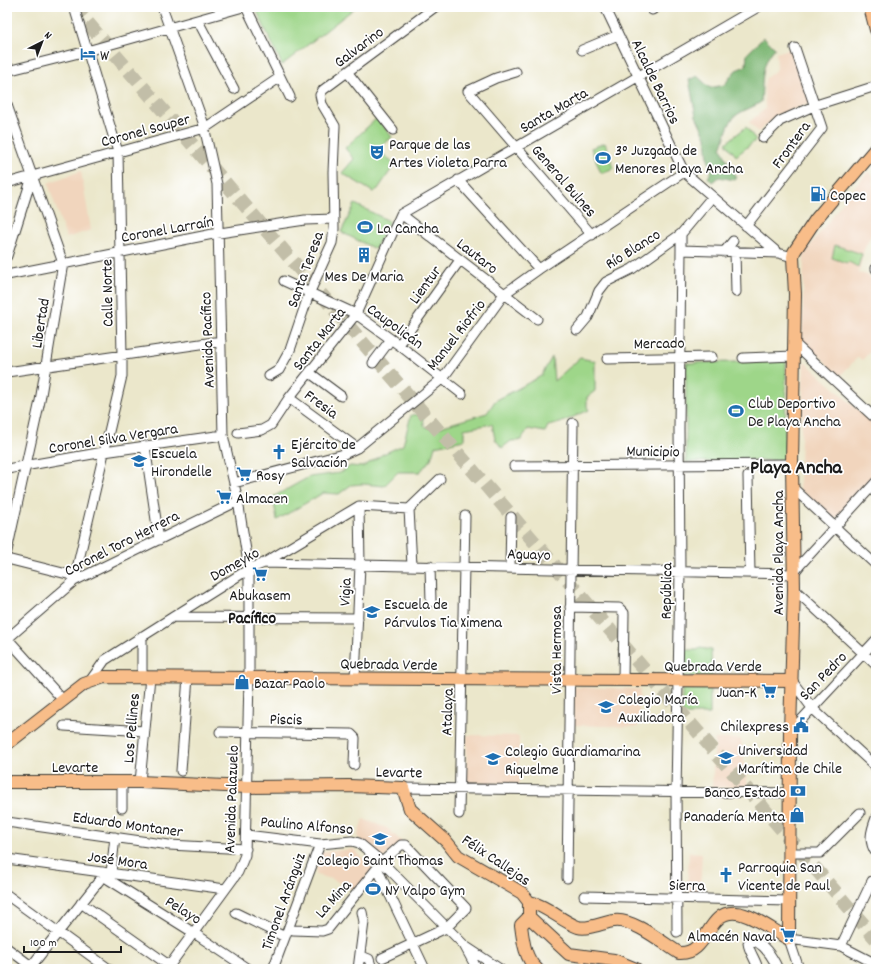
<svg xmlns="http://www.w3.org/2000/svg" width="883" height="976" font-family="Dekko,sans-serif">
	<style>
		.built { fill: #f1d5bd }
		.green { fill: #9ed689; stroke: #5d7952 }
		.forest { fill: #7eb775; stroke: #4d6a48 }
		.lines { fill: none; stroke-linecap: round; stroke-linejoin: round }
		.highway-tunnel { stroke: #c2bea8; stroke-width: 14; stroke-dasharray: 14 7; stroke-linecap: butt }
		.minor-casing { stroke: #3b3a36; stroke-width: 11 }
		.major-casing { stroke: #3b3a36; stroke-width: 14 }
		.minor { stroke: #fff; stroke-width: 9 }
		.major { stroke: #f8bd89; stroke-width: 12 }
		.labels { text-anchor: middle; stroke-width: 3.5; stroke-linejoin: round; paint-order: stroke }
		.street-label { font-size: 16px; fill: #1c1c1c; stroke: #fff }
		.poi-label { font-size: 16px; fill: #1c1c1c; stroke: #fff; text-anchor: start }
		.neighbourhood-label { font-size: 17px; font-weight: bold; fill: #1c1c1c; stroke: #fff }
		.district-label { font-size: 20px; font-weight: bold; fill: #1c1c1c; stroke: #fff }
	</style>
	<rect width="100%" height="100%" fill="#fff"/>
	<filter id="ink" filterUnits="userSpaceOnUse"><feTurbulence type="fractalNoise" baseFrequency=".025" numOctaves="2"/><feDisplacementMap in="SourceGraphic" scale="8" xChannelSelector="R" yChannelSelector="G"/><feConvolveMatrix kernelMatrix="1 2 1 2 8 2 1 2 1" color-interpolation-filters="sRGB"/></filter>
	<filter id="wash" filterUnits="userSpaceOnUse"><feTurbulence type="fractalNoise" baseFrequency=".012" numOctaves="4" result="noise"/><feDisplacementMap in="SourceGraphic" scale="16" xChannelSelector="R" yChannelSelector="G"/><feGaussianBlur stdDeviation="0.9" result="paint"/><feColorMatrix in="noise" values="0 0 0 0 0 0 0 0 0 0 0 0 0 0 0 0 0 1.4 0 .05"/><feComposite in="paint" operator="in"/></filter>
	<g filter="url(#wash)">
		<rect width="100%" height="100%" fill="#ebe7cb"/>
		<path class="built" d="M792 48 811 103 778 115 758 132 749 122 765 109 764 86 766 78 777 69 776 53Z
			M81 171 91 230 66 238 48 183Z
			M868 172 871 173 873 177 876 225 863 252 859 273 867 275 876 282V346L862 360 858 357 838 378 821 357 805 347 802 342 804 254 847 196Z
			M804 361 876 426V474L833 522 799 490Z
			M574 687 640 689 638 727 573 725Z
			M467 735 519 736V784L466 782Z
			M715 739H741L748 786 712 788Z
			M363 819 387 828 402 842 383 858 357 837Z
			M354 849 374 870 356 891 332 879 316 875V866L321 852Z
			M689 852 702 853 700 892H687Z"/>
		<path class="green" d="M255 7H356L282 65Z
			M377 118 392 137 380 148 381 152 395 164 378 189 373 192 342 173 354 159 345 148Z
			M746 127 756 140 736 156 726 143Z
			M605 143 614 168 601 173 591 148Z
			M355 204 389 221 375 249 341 232Z
			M835 245 862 254 858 267 849 262 847 263 832 258Z
			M552 357 554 381 580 358 595 361V391L587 397V407L589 410 560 423 548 426 545 432 528 429 521 440 511 441 502 448 495 439 492 424 464 429V440L435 446 431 459 420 472H398L384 486 363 484 351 485 339 494 323 493 277 520 273 497 309 477 340 473 350 466 363 467 383 454 403 445 411 415 423 414 424 426 433 429 487 413 495 401 541 376Z
			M786 361 785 460 686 462V363Z
			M700 648 711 650 712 677 683 676V650H697Z
			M682 685H710V714H682Z"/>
		<path class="forest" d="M764 37 775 48C760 64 763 81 761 102 754 107 744 110 738 114 727 121 726 137 721 148L736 178 734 180 719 177 712 182 708 178 712 170 708 159 706 137 696 116 689 80 697 76 710 88 724 85 736 70 746 66 747 54Z"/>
	</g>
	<g filter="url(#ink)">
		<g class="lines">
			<path class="highway-tunnel" d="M74 7 876 939"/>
			<g class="minor-casing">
				<path id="minor" d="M74 7 118 152 122 356V376L74 581
					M162 7 203 122 217 184 223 435 238 501 249 569V678L245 855 238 872 167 969
					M246 7 290 97
					M605 7 684 172 778 253 793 257
					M652 10 657 7
					M198 21 234 89
					M582 50 618 35
					M7 71 87 51 243 7
					M516 72 496 78 468 91 592 235
					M348 73 393 130
					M7 105 63 263 40 401 7 551
					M763 138 780 121 816 105 876 86
					M458 180 539 269
					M7 183 205 128 279 78
					M401 214 537 319
					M746 226 822 128 795 48
					M681 234V250L778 253
					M735 251 736 292
					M724 252 733 241
					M7 256 32 177
					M876 268V269
					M7 275 213 234 305 220 334 219
					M284 281 356 314 399 345 462 394
					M577 330 588 317 599 291 606 282 632 269 681 234 712 197
					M795 344 876 419
					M399 345 460 260
					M743 358 794 356
					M607 359 712 357
					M373 363 391 339
					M7 372 221 341
					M310 373 341 396
					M269 376 279 370 290 350 309 294 332 243 334 229 333 172 335 126 322 104 320 95 323 90 435 7
					M289 398 357 448
					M238 433 262 430 271 425 289 398 356 314 401 214 758 7
					M145 446 159 540
					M514 466 792 464
					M7 469 104 452 223 435
					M748 476 750 573
					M234 483 344 454 357 448 443 378 504 294 539 269 684 172
					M793 488 876 565
					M7 559 75 576
					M264 563 793 574 800 565 876 482
					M412 566 409 509 440 479
					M430 566 431 602
					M510 567 511 517
					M794 589 876 665
					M570 607 619 608 624 613 623 680
					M173 617 358 618
					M7 638 63 700
					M7 639 74 581 238 501
					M142 677V636
					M355 679 360 565 359 506
					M90 681 105 660 249 569 264 563 359 506 409 509
					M792 681 812 708 876 767
					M64 726 145 731
					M220 732 351 734 355 738 354 765
					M790 732 876 640
					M181 771 188 677
					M122 782V808
					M140 782 150 677
					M403 788 790 793
					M459 814 465 516
					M876 818C871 831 868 841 876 853
					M7 822 169 845 246 849
					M247 835 320 844 352 841 359 843 382 862 464 945 477 969
					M789 853H820L860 813
					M7 859 225 889
					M377 868 425 969
					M111 873 115 837
					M103 876 194 933 248 969
					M567 878 573 423
					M7 895 109 969
					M584 896 789 901
					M81 903 170 966
					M236 913 285 937
					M293 930 322 931 328 929 382 862 401 845H406L466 908 446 928 382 958
					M677 932 676 792 680 572 679 428 681 250
					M465 946 500 969
					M841 946 872 881
					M7 948 35 969
					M360 959 364 957 369 959 372 969
					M29 969 103 876V872
					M273 969 320 844
					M358 969 364 922 362 912
					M758 969C756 960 749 952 748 943L752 940C765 944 773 958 778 969
					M799 969 789 939 841 946 876 964"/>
			</g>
			<g class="major-casing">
				<path id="major" d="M870 7 876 30
					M7 744 84 684 104 677 792 681
					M7 782H140L247 787 349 786 403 788 410 809 446 841 458 856 522 893 529 902V917
					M529 902C546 905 561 921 578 927 588 930 604 922 614 921 633 918 663 943 679 953 709 955 706 910 736 913 752 914 775 932 789 939L790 732 794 589 792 464 795 294 793 257 794 252 816 219 876 148
					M529 917 569 954 614 960 636 969
					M529 917 521 925C523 941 525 959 537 969"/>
			</g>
			<use href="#minor" class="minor"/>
			<use href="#major" class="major"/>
		</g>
	</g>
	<defs>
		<g id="hotel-bare" transform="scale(1.2)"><path d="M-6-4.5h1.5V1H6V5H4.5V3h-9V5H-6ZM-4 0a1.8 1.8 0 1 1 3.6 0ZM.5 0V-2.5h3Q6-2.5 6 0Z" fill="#1f6fb2" stroke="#fff" stroke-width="2.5" paint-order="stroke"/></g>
		<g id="theatre-bare" transform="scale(1.2)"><path d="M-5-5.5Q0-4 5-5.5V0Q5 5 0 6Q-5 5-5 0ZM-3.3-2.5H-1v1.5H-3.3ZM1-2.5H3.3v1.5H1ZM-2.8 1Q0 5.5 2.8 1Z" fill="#1f6fb2" stroke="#fff" stroke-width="2.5" paint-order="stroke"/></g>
		<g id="stadium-bare" transform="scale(1.2)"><path d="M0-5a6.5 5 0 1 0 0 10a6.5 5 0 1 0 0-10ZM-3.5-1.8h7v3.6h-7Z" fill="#1f6fb2" stroke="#fff" stroke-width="2.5" paint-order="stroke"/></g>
		<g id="fuel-bare" transform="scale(1.2)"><path d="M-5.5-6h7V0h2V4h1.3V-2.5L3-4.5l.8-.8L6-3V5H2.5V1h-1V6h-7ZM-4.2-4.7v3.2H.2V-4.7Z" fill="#1f6fb2" stroke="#fff" stroke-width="2.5" paint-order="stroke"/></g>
		<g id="building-bare" transform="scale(1.2)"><path d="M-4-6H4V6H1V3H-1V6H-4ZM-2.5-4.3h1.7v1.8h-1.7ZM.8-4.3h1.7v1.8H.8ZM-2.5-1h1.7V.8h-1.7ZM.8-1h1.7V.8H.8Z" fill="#1f6fb2" stroke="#fff" stroke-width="2.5" paint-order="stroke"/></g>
		<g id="church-bare" transform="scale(1.2)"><path d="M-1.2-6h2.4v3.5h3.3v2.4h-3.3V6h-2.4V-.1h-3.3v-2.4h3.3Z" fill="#1f6fb2" stroke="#fff" stroke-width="2.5" paint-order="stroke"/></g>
		<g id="school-bare" transform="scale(1.2)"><path d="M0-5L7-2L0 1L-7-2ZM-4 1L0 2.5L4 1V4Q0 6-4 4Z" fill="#1f6fb2" stroke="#fff" stroke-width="2.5" paint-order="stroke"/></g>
		<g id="supermarket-bare" transform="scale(1.2)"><path d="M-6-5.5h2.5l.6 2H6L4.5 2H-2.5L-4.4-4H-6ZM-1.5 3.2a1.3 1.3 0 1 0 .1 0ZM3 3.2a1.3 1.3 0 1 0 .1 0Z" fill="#1f6fb2" stroke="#fff" stroke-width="2.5" paint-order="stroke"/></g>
		<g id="shop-bare" transform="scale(1.2)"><path d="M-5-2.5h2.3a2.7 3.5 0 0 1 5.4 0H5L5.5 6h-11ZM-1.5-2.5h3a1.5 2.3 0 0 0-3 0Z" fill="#1f6fb2" stroke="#fff" stroke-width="2.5" paint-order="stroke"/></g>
		<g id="civic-bare" transform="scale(1.2)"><path d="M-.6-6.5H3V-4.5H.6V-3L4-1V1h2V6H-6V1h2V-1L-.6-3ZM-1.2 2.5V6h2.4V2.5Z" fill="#1f6fb2" stroke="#fff" stroke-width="2.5" paint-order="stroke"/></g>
		<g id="university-bare" transform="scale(1.2)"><path d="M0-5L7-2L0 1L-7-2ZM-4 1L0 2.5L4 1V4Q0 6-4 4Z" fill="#1f6fb2" stroke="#fff" stroke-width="2.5" paint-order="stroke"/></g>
		<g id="bank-bare" transform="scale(1.2)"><path d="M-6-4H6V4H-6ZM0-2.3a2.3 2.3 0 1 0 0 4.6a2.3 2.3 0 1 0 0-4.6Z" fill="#1f6fb2" stroke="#fff" stroke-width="2.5" paint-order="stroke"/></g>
	</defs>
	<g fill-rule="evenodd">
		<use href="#hotel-bare" x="88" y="54"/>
		<use href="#theatre-bare" x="377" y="152"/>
		<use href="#stadium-bare" x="603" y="158"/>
		<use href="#fuel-bare" x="818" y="194"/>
		<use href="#stadium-bare" x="365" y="227"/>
		<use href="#building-bare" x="364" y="255"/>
		<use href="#stadium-bare" x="736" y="411"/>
		<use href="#church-bare" x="279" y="452"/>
		<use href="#school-bare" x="139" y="461"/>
		<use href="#supermarket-bare" x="244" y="474"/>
		<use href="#supermarket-bare" x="224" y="497"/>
		<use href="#supermarket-bare" x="260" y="574"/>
		<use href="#school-bare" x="372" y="612"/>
		<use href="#shop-bare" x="242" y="682"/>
		<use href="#supermarket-bare" x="769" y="691"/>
		<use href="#school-bare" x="606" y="707"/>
		<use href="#civic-bare" x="801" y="725"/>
		<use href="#university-bare" x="726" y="758"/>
		<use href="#school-bare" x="493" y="759"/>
		<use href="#bank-bare" x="798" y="791"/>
		<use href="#shop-bare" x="797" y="815"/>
		<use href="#school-bare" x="380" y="839"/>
		<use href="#church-bare" x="726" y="875"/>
		<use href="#stadium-bare" x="373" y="889"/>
		<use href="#supermarket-bare" x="788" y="935"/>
	</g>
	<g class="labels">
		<g class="street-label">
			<text transform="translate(358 46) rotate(-37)" y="6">Galvarino</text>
			<text transform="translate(657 81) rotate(64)" y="6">Alcalde Barrios</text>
			<text transform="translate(553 109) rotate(-30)" y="6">Santa Marta</text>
			<text transform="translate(145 129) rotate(-15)" y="6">Coronel Souper</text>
			<text transform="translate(790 144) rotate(-54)" y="6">Frontera</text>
			<text transform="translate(565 180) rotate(49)" y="6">General Bulnes</text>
			<text transform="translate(167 228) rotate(-10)" y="6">Coronel Larraín</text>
			<text transform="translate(632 248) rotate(-32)" y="6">Río Blanco</text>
			<text transform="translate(478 255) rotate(38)" y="6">Lautaro</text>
			<text transform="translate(304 269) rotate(-70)" y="6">Santa Teresa</text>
			<text transform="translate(424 284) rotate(-54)" y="6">Lientur</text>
			<text transform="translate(106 293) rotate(-91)" y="6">Calle Norte</text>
			<text transform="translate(39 323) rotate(-81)" y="6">Libertad</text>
			<text transform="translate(396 325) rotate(36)" y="6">Caupolicán</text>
			<text transform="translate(455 334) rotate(-52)" y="6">Manuel Riofrio</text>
			<text transform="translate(318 338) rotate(-52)" y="6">Santa Marta</text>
			<text transform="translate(206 340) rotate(-92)" y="6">Avenida Pacífico</text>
			<text transform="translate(659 342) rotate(-1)" y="6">Mercado</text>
			<text transform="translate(322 403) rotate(36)" y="6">Fresia</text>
			<text transform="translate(113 437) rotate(-9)" y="6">Coronel Silva Vergara</text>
			<text transform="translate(653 450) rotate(1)" y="6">Municipio</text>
			<text transform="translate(121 542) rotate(-27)" y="6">Coronel Toro Herrera</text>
			<text transform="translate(529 553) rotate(2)" y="6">Aguayo</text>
			<text transform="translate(777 553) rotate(-90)" y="6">Avenida Playa Ancha</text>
			<text transform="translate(234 563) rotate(-29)" y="6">Domeyko</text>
			<text transform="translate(665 591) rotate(-89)" y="6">República</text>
			<text transform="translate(344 592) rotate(-87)" y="6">Vigia</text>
			<text transform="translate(555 650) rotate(-90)" y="6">Vista Hermosa</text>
			<text transform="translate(389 663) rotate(1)" y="6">Quebrada Verde</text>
			<text x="713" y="671">Quebrada Verde</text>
			<text transform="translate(822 675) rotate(-46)" y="6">San Pedro</text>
			<text transform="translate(446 712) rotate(-88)" y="6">Atalaya</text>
			<text transform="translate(286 718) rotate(1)" y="6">Piscis</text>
			<text transform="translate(130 728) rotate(-85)" y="6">Los Pellines</text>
			<text x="75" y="772">Levarte</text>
			<text transform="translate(399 771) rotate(1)" y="6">Levarte</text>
			<text transform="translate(230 799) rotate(-88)" y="6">Avenida Palazuelo</text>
			<text transform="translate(128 823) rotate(8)" y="6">Eduardo Montaner</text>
			<text transform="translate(307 824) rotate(5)" y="6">Paulino Alfonso</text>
			<text transform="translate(118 859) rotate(8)" y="6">José Mora</text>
			<text transform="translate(497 859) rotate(34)" y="6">Félix Callejas</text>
			<text transform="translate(687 884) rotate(1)" y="6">Sierra</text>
			<text transform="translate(332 898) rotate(-48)" y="6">La Mina</text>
			<text transform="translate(282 901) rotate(-70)" y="6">Timonel Aránguiz</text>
			<text transform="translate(184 909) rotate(32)" y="6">Pelayo</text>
		</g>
		<g class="poi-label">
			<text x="100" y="60">W</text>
			<text x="389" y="149">Parque de las<tspan x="389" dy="18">Artes Violeta Parra</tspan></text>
			<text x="615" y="155">3° Juzgado de<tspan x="615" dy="18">Menores Playa Ancha</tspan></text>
			<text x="830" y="200">Copec</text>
			<text x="377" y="233">La Cancha</text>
			<text x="364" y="281" text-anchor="middle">Mes De Maria</text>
			<text x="748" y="408">Club Deportivo<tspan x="748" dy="18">De Playa Ancha</tspan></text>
			<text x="291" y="449">Ejército de<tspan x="291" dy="18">Salvación</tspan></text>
			<text x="151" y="458">Escuela<tspan x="151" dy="18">Hirondelle</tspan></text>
			<text x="256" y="480">Rosy</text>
			<text x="236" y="503">Almacen</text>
			<text x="260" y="600" text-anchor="middle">Abukasem</text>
			<text x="384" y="609">Escuela de<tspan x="384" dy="18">Párvulos Tia Ximena</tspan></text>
			<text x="254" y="688">Bazar Paolo</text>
			<text x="757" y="697" text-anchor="end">Juan-K</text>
			<text x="618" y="704">Colegio María<tspan x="618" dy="18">Auxiliadora</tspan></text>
			<text x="789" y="731" text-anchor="end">Chilexpress</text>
			<text x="738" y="755">Universidad<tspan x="738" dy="18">Marítima de Chile</tspan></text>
			<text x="505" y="756">Colegio Guardiamarina<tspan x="505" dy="18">Riquelme</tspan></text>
			<text x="786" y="797" text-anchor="end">Banco Estado</text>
			<text x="785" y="821" text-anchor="end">Panadería Menta</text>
			<text x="380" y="865" text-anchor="middle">Colegio Saint Thomas</text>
			<text x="738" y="872">Parroquia San<tspan x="738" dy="18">Vicente de Paul</tspan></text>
			<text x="385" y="895">NY Valpo Gym</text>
			<text x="776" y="941" text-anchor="end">Almacén Naval</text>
		</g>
		<g class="neighbourhood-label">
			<text x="252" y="623">Pacífico</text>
		</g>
		<g class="district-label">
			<text x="796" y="473">Playa Ancha</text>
		</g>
	</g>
	<rect width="883" height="976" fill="none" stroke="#fff" stroke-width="24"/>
	<g transform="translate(42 42) rotate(42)" stroke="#ffffff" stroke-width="3" paint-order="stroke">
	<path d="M0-3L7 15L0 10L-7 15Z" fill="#1c1c1c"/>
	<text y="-6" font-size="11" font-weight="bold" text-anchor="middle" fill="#1c1c1c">N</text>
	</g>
	<path d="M24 946v6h97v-6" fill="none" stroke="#1c1c1c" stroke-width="2"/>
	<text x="30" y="946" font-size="12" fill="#1c1c1c" stroke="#ffffff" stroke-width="3" paint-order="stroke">100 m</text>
</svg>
